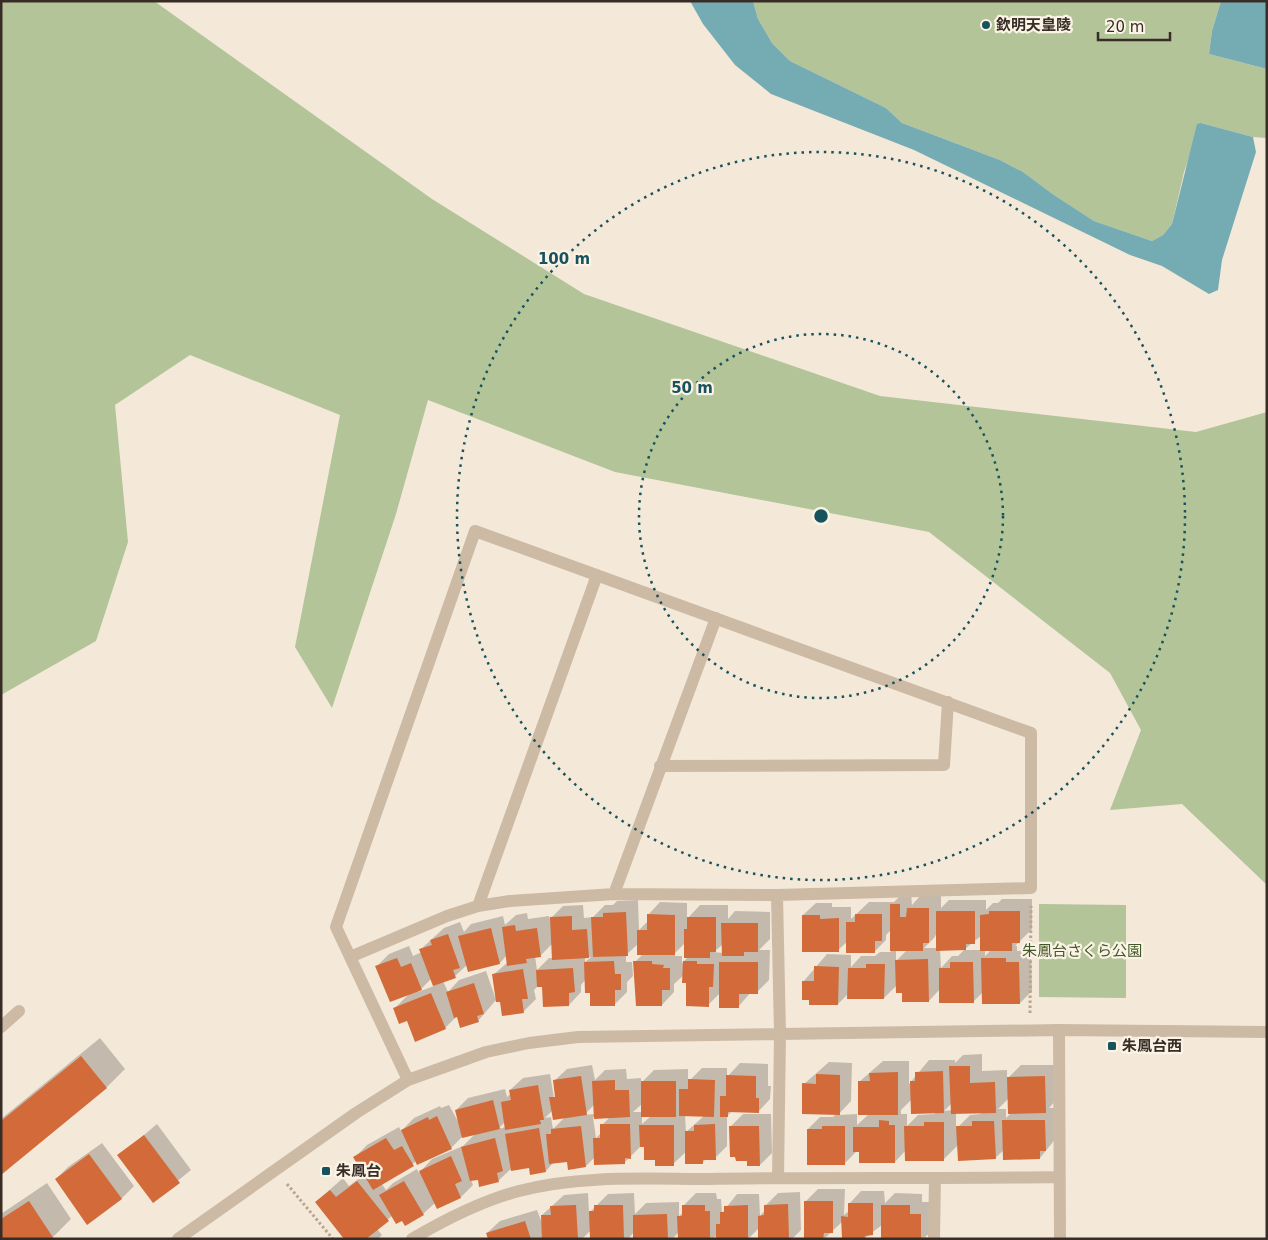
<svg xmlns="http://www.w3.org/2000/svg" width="1268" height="1240" font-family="'DejaVu Sans','Noto Sans JP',sans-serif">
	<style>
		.green { fill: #b2c498 }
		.water { fill: #75acb4 }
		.shadow { fill: #0003; fill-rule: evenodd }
		.building { fill: #d26a39 }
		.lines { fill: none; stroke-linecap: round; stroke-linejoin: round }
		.path { stroke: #b9a48e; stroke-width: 3; stroke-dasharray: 2.5 2.5; stroke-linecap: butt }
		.minor { stroke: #cdbaa4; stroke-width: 12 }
		.ring { fill: none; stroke: #18535d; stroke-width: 2.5; stroke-dasharray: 2.5 5 }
		.poi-dot { fill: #18535d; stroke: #fbf3e6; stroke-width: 2 }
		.labels { text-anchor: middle; stroke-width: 4.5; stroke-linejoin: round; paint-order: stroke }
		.poi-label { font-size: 15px; font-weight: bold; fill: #382d26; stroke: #fbf3e6; text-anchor: start }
		.park-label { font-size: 15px; fill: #435827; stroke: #fbf3e6 }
		.centre { fill: #18535d; stroke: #fbf3e6; stroke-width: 2.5 }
		.ring-label { font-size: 15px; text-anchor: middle; font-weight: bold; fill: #18535d; stroke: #fbf3e6; stroke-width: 4.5; stroke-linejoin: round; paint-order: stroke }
	</style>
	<rect width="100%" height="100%" fill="#f4e9d9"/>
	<path class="green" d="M1 1H154L432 199 584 294 880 396 1196 432 1267 412V885L1182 804 1110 810 1141 730 1110 673 929 532 615 472 428 400 396 514 332 708 295 647 340 415 190 355 115 405 128 542 96 641 1 695Z
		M753 1H1221L1212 31 1209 54 1267 69V138L1253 137 1201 123 1184 172 1172 224 1163 235 1152 241 1094 221 1054 195 1023 172 1000 160 902 123 886 108 790 61 772 43 758 19Z
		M1039 904 1126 905V998L1039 997Z"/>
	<path class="water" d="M690 1H753L758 19 772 43 790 61 886 108 902 123 1000 160 1023 172 1054 195 1094 221 1152 241 1163 235 1172 224 1197 124 1201 123 1253 137 1256 152 1222 260 1218 290 1209 294 1162 266 1130 255 914 150 771 94 735 65 703 24Z
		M1221 1H1267V69L1209 54 1212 31Z"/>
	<path class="shadow" d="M903 893H911L912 905 920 896H941V908L949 900H986V910L993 903H998L1002 899H1032V929L1015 946H1017V951L1031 950 1032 991 1020 1003 983 992 973 1002 940 989 929 1001 903 991 897 985 884 998 849 993 838 1004 803 982 827 954 851 955V967L861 956H875L880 952H891V930L886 935V940L874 952 847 942 838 950 803 915 816 903H832V907H851V919L869 902H894ZM937 933V948H924L934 938ZM981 936V950H964L972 943ZM940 949H965L958 956H952L941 968ZM896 950H907L896 961ZM985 950H991L985 956Z
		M638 900 639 930 648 921V915L660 902 687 903V919L700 905H728V919L735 911 770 912V939L759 950H770L769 980 757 992H751L738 1007 720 993 708 1005 684 975 674 984V992L662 1005 635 962 643 954 638 944 626 955V962H632L633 976 627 982V992L615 1004 591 991 586 979 581 985V992L569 1005 543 986H538L534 990 536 999 523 1012 493 975 508 962 507 955 500 963 469 971 467 965 455 976 443 981 448 992 459 980 486 971 496 1000 478 1021 458 1015 445 1028 407 1019 394 1009 410 993 377 966 389 954 409 946 413 956 422 952 421 949 444 928 460 922 464 932 471 924 503 916 505 925 516 915 527 913 528 919 549 916 550 919 563 906 583 905 584 918 593 917 605 905H613L617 901ZM685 943 688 957 682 963V956H675V953ZM552 944 553 958H549L537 970 535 956H540ZM723 944V953L714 952ZM585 957H591L585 962ZM432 978 434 986 418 992Z
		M100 1038 125 1069 107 1087 1 1173V1119Z
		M982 1054V1071L1007 1070V1079L1021 1065H1057V1099L1049 1108H1057V1137L1040 1158 1004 1150 995 1158 958 1145 944 1159 906 1150 895 1162 857 1151 845 1163 808 1129 820 1117H833L837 1113 804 1084 829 1062 852 1063 851 1101 838 1115 857 1114V1125L869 1114 859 1082 883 1061H909V1084L929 1060H955V1063L963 1055ZM1009 1098 1012 1112 1006 1118V1109H998ZM912 1099 937 1112 934 1114 918 1115 907 1126V1114H901V1110ZM952 1103V1110L944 1111ZM956 1112H983L980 1114 970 1115 956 1129Z
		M740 1063 768 1064V1086H771L770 1099 758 1112 732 1111 727 1116V1146L715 1158 706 1159 702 1163 687 1151 673 1164 657 1159 645 1145H642L624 1163 595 1157 586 1166 568 1161 554 1162 546 1171 531 1173 530 1167 512 1168 498 1181 479 1178 471 1180 473 1185 461 1197 437 1208 435 1203 423 1214 402 1219 393 1215 377 1229 382 1235 378 1239H346L316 1202 343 1178 349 1186 365 1174 355 1157 367 1145 399 1127 401 1131 414 1118 440 1106 441 1108 449 1105 460 1125 456 1110 468 1098 505 1089 507 1097 511 1093 510 1090 523 1078 550 1074 554 1098 557 1097 554 1081 567 1069 592 1065 595 1080 605 1070 626 1069 627 1079 641 1078V1083L654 1070 688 1069V1082L702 1068H727V1077ZM642 1104V1112H633ZM594 1105 595 1114 584 1115ZM553 1110 565 1117 553 1129 551 1117 545 1118ZM685 1115H705L686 1132ZM642 1116H651L642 1124ZM593 1117H610L602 1125V1132L596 1138ZM505 1122 506 1127 498 1129ZM476 1133 463 1146 432 1159 419 1173 417 1169 393 1183 386 1190 381 1183 417 1161 451 1148 462 1137Z
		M743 1114H771L772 1153 760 1165 730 1127Z
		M157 1124 191 1170 153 1201 119 1156Z
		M102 1143 134 1186 122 1198 88 1223 56 1179 68 1167Z
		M47 1183 71 1219 53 1237 1 1239V1214Z
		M818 1189H845L844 1215 849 1211V1204L861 1191H884L885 1203 895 1193 922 1194V1202H933V1230L925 1237 933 1239H882V1225L865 1238 843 1221 824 1239H805V1202Z
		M800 1192 801 1230 792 1239H760L759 1228 748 1239H717V1235L713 1239H679V1232L672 1239H635L634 1232 628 1239H591V1230L582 1239H489L487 1233 500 1221 537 1210 542 1223V1215L564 1195 588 1193 589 1213 608 1194 634 1193 635 1214 646 1203 679 1202V1216L684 1212 683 1206 696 1193H716L717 1199H721L722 1213 737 1194H759L760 1216 766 1209V1205L778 1193Z"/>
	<path class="building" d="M890 904H900V917H906L907 908H929V943H923V951H890Z
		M936 911H975V944H966V950L936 951Z
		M989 911H1020V943H1012V951H980V915L989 914Z
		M626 912 628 956 593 957 591 917H603V913Z
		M647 914 675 915V955H637V930H647Z
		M855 914H882V941H875V953H846V922H855Z
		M802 915H820V919L839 918V952H802Z
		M572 916V930L587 929 589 958 552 960 550 917Z
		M687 917H716V952H710V958H684V929H687Z
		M721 923H758V952H744V956H722Z
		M515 925 516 931 537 928 541 957 526 959 527 963 507 966 502 927Z
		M491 928 500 964 468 972 458 936Z
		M448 934 460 968 453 970 456 978 433 986 419 949 432 945 430 940Z
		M397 958 401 967 411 963 422 990 390 1002 375 966Z
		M981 958H1006V962H1019L1020 1004H982Z
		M928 959 929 1002H902V993H896L895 960Z
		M614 961 615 974H621V990H615V1006H590V993H585L584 962Z
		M633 961H652V964L664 965 663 968H670V990H662V1006H636Z
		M683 961H697V964H714L713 987H709V1007L686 1006V983H682Z
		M719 962H758V994H739V1008H719Z
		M950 962H973L974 1003H939V968H950Z
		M866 964H885L884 999H847L848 968H866Z
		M814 966 839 967 838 1005H809V1000H802V981H814Z
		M573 968 575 992 569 993V1006L543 1007 542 987H537L536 970Z
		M523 969 528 999H522L524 1013 502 1016 500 1002H496L492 974Z
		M474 983 484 1014 477 1016 479 1022 460 1028 457 1017 454 1018 446 992Z
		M431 993 446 1029 415 1042 407 1021 399 1024 393 1008Z
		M81 1056 107 1088 1 1175V1121Z
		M949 1066H970V1083L995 1082 996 1113 951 1114Z
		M943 1071 944 1113 911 1114 910 1081H915V1072Z
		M898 1072V1115H858V1081H870L869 1073Z
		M816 1074 840 1075V1115L802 1114V1083L816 1084Z
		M726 1075 756 1076V1098H759V1113L728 1112V1117H720V1096H726Z
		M581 1076 587 1115 553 1120 549 1097H555L553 1080Z
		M1045 1076 1046 1113 1008 1114 1007 1077Z
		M688 1079 715 1080 714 1117 679 1116V1089H688Z
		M615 1080V1090H629L630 1117 594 1119 592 1081Z
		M641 1081H676V1117H641Z
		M538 1085 544 1120H540L541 1124 505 1130 501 1102 511 1100 509 1090Z
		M493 1100 500 1129 462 1138 455 1110Z
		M437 1116 452 1149 417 1165 401 1130 428 1117 429 1120Z
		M879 1120 889 1121V1125H895V1163H859V1152H853V1127H879Z
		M1002 1120H1045L1046 1151H1040V1159L1003 1160Z
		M972 1121H994L996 1159 958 1161 956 1126H972Z
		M924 1122H944V1161H905L904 1126H924Z
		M600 1124H630L631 1159 625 1158V1164L594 1165 593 1138H600Z
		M715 1124 716 1160H703V1164H685V1131H694V1125Z
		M639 1125H674V1166H655V1160H644V1147H640Z
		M581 1126 586 1167 568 1170 567 1162 549 1164 546 1134H551V1129Z
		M729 1126H759L760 1166H747V1161H736L735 1157H730Z
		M822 1126H845V1165H807V1129H822Z
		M539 1128 546 1172 530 1175 529 1168 511 1171 505 1134Z
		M144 1135 180 1183 153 1203 117 1155Z
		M386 1138 394 1150 402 1146 414 1166 373 1190 353 1157Z
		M495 1138 503 1171 497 1173 499 1182 479 1187 478 1180 470 1181 461 1147Z
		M89 1154 122 1199 87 1225 55 1179Z
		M451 1156 462 1181 455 1184 461 1198 437 1209 419 1171Z
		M357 1181 389 1221 366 1239H344L315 1202 330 1190 336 1197Z
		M404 1181 424 1215 405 1226 402 1221 396 1224 379 1195Z
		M29 1201 54 1239H1V1219Z
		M804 1201H833V1233H824L823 1239H804Z
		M848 1203H873V1235L865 1236V1239H842L841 1216 848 1217Z
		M788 1204 789 1239H758V1216L764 1215V1205Z
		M576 1205 578 1239H542L541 1215H551L550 1206Z
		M594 1205H623L624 1239H590L589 1211H594Z
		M682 1205H705V1211H710V1239H678L677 1216H682Z
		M748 1205V1239H716V1224H720V1212H724V1206Z
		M881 1205H910V1214H921V1239H881Z
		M667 1214 668 1239H633V1215Z
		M525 1221 531 1239H488L486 1233Z"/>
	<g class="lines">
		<path class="path" d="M1030 1013 1031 906
			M287 1184 333 1239"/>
		<path class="minor" d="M660 766 944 765 948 702
			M614 894 716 618
			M777 895 780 1034 778 1178
			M478 906 597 575
			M350 957 447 916 478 906 510 901 614 894 777 895 1031 888V733L475 531 336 927 408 1080
			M1 1027 19 1011
			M1059 1030 1060 1239
			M178 1239 356 1113 408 1080 486 1052 529 1043 578 1037 1059 1030 1267 1032
			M412 1239C446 1219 481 1201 519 1191 580 1175 645 1179 707 1179 824 1177 942 1179 1059 1177
			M934 1239 935 1179"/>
	</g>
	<g class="ring">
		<circle cx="821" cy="516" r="182"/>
		<circle cx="821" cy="516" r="364"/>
	</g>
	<g class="poi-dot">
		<circle cx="986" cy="25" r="5"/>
		<rect x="1107" y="1041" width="10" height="10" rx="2.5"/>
		<rect x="321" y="1166" width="10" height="10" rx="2.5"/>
	</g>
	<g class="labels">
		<g class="poi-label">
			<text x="996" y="30">欽明天皇陵</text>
			<text x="1122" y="1051">朱鳳台西</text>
			<text x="336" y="1176">朱鳳台</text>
		</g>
		<g class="park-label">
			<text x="1082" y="956">朱鳳台さくら公園</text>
		</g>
	</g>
	<circle cx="821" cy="516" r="8" class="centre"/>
	<g class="ring-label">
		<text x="564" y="264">100 m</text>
		<text x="692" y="393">50 m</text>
	</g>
	<rect width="1268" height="1240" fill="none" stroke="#382d26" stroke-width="5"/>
	<path d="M1098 32v8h72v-8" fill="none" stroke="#382d26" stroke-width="2.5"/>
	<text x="1106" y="32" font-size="15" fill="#382d26" stroke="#fbf3e6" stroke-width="4" paint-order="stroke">20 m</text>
</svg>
